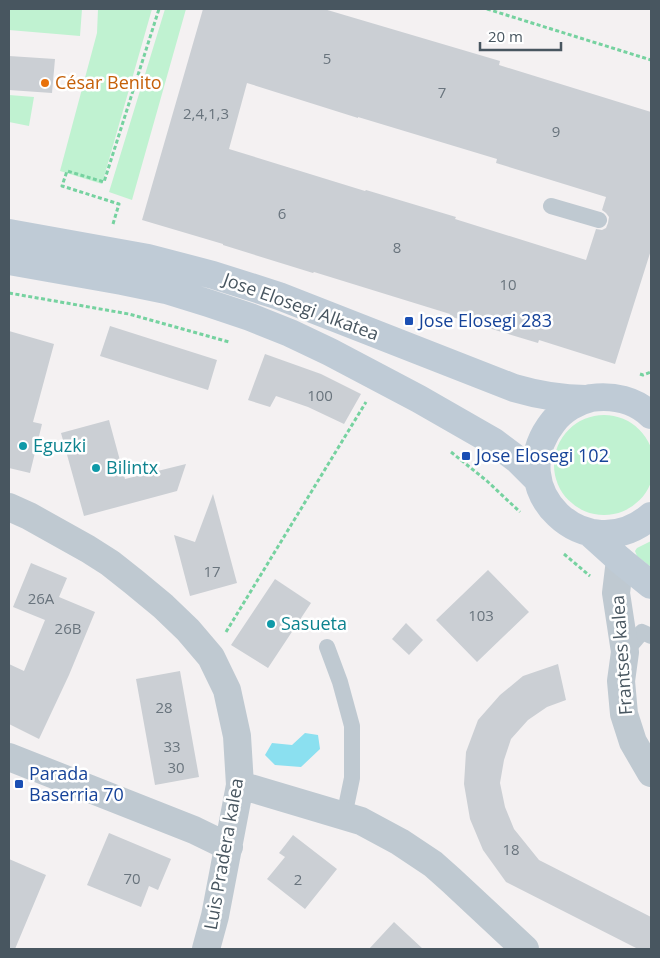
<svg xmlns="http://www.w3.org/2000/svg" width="660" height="958" font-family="'Open Sans',sans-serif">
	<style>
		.green { fill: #c0f2d1 }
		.water { fill: #8be0f0 }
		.building { fill: #cbcfd4; fill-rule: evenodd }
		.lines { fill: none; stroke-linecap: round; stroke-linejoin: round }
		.path { stroke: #76d2a0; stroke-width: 3; stroke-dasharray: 4 2.5; stroke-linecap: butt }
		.service { stroke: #bfc9d1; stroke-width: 16 }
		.minor { stroke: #bfc9d1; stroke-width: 28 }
		.secondary { stroke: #bfcbd6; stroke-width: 28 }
		.food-dot { fill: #e8710a; stroke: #fff; stroke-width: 2 }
		.transit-dot { fill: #1a4fb4; stroke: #fff; stroke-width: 2 }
		.culture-dot { fill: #0f9aa8; stroke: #fff; stroke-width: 2 }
		.labels { text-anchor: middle; stroke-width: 5; stroke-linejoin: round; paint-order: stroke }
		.number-label { font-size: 15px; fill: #69747d }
		.food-label { font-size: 18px; fill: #c56008; stroke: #fff; text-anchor: start }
		.street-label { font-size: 18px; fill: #485660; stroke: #fff }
		.transit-label { font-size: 18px; fill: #164399; stroke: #fff; text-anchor: start }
		.culture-label { font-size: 18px; fill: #0d838f; stroke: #fff; text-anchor: start }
	</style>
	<rect width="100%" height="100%" fill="#f4f1f2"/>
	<path class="green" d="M9 9H82L80 36 9 30Z
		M98 9H152L102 184 60 171 97 33Z
		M165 9H186L132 200 109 192Z
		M9 95 34 97 29 126 9 122Z
		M554 465a50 50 0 1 1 100 0a50 50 0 1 1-100 0Z
		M651 541V567L637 556 635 551 637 548Z"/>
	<path class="water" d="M305 733 318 735 320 749 301 767 275 765 265 755 272 743 292 745Z"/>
	<path class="building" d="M203 9H324L500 61 499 65 651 112V250L615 364 539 340 538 343 449 316 450 314 314 272 313 273 223 245V244L142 220ZM247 83 358 118V117L497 159 496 163 606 197 602 210 606 213 609 217 608 223 606 228 602 230 596 229 586 260 455 219 456 217 366 190 365 191 229 149Z
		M9 56 55 59 52 93 9 90Z
		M110 326 217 360 208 390 100 356Z
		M9 331 54 344 33 422 42 424 30 473 9 468Z
		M265 354 321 374 361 394 344 424 308 407 276 396 270 407 248 400Z
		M109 420 125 479 186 464 177 491 84 516 61 433Z
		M213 494 237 583 190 596 174 535 195 542Z
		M31 563 67 578 59 597 95 612 69 675 39 739 9 724V664L24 671 45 620 13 607Z
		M488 570 529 612 477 662 436 620Z
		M275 579 311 603 268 668 231 645Z
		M406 623 423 640 409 655 392 639Z
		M558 664 566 700 547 707 528 720 511 739 504 760 500 783 505 807 514 829 539 860 651 917V949H638L506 882 483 850 470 819 464 784 466 752 478 720 500 695 523 676Z
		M180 671 199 777 155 785 136 679Z
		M109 833 171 859 158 890 149 886 141 907 87 885Z
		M293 835 337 869 305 909 267 879 285 857 279 853Z
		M9 859 46 875 15 949H9Z
		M394 922 423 949H369Z"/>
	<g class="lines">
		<path class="path" d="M487 9 651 60
			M113 224 119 204 62 186 67 171 104 182 159 9
			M9 293 129 314 229 342
			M640 374 643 375 651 372
			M451 452 487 481 520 512
			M564 554 590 576
			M226 632 366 402"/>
		<path class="service" d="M551 206 599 220
			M327 647 340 682 352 726V778L347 802 341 815
			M625 652 642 632 651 636"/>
		<path class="minor" d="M9 507 29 516 88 549 110 563 134 582 163 606 188 630 211 657 227 690 237 736 240 785 215 916 206 949
			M620 560 616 593 625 652 621 681 624 714 633 742 651 773
			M9 757 194 830 229 847
			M240 785 361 821 400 842 433 864 451 880 525 949"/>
		<path class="secondary" d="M9 233 148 258 213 275 279 296 514 388C538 395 561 399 586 399
			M9 261 122 281 166 290 208 303 250 317 290 333 330 352 419 399 494 442 518 460 538 480
			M651 415C635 400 613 395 591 398 577 401 562 410 553 422 500 489 586 571 651 516
			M589 532 620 560 651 585"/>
	</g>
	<circle class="food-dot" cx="45" cy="83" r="5"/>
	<g class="transit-dot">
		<rect x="404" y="316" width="10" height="10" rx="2.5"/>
		<rect x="461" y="451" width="10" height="10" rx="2.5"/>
		<rect x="14" y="779" width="10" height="10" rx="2.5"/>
	</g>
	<g class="culture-dot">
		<circle cx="23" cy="446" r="5"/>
		<circle cx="96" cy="468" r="5"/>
		<circle cx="271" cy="624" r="5"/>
	</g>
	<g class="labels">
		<g class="number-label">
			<text x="327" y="64">5</text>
			<text x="442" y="98">7</text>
			<text x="206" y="119">2,4,1,3</text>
			<text x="556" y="137">9</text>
			<text x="282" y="219">6</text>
			<text x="397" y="253">8</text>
			<text x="508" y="290">10</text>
			<text x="320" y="401">100</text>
			<text x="212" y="577">17</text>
			<text x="41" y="604">26A</text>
			<text x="481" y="621">103</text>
			<text x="68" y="634">26B</text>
			<text x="164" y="713">28</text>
			<text x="172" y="752">33</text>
			<text x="176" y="773">30</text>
			<text x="511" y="855">18</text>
			<text x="132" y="884">70</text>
			<text x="298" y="885">2</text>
		</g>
		<g class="food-label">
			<text x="55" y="89">César Benito</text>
		</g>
		<g class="street-label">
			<text transform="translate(301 307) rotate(20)" y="6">Jose Elosegi Alkatea</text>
			<text transform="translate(622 655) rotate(-94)" y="6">Frantses kalea</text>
			<text transform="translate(224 854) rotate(-80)" y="6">Luis Pradera kalea</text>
		</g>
		<g class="transit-label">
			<text x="419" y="327">Jose Elosegi 283</text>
			<text x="476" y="462">Jose Elosegi 102</text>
			<text x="29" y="780">Parada<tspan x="29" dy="21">Baserria 70</tspan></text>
		</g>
		<g class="culture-label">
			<text x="33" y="452">Eguzki</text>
			<text x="106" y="474">Bilintx</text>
			<text x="281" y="630">Sasueta</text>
		</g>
	</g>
	<rect width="660" height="958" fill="none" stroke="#485660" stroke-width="20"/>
	<path d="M480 42v8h81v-8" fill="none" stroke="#485660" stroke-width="2.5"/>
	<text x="488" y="42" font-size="15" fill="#485660" stroke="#ffffff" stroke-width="4" paint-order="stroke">20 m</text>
</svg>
